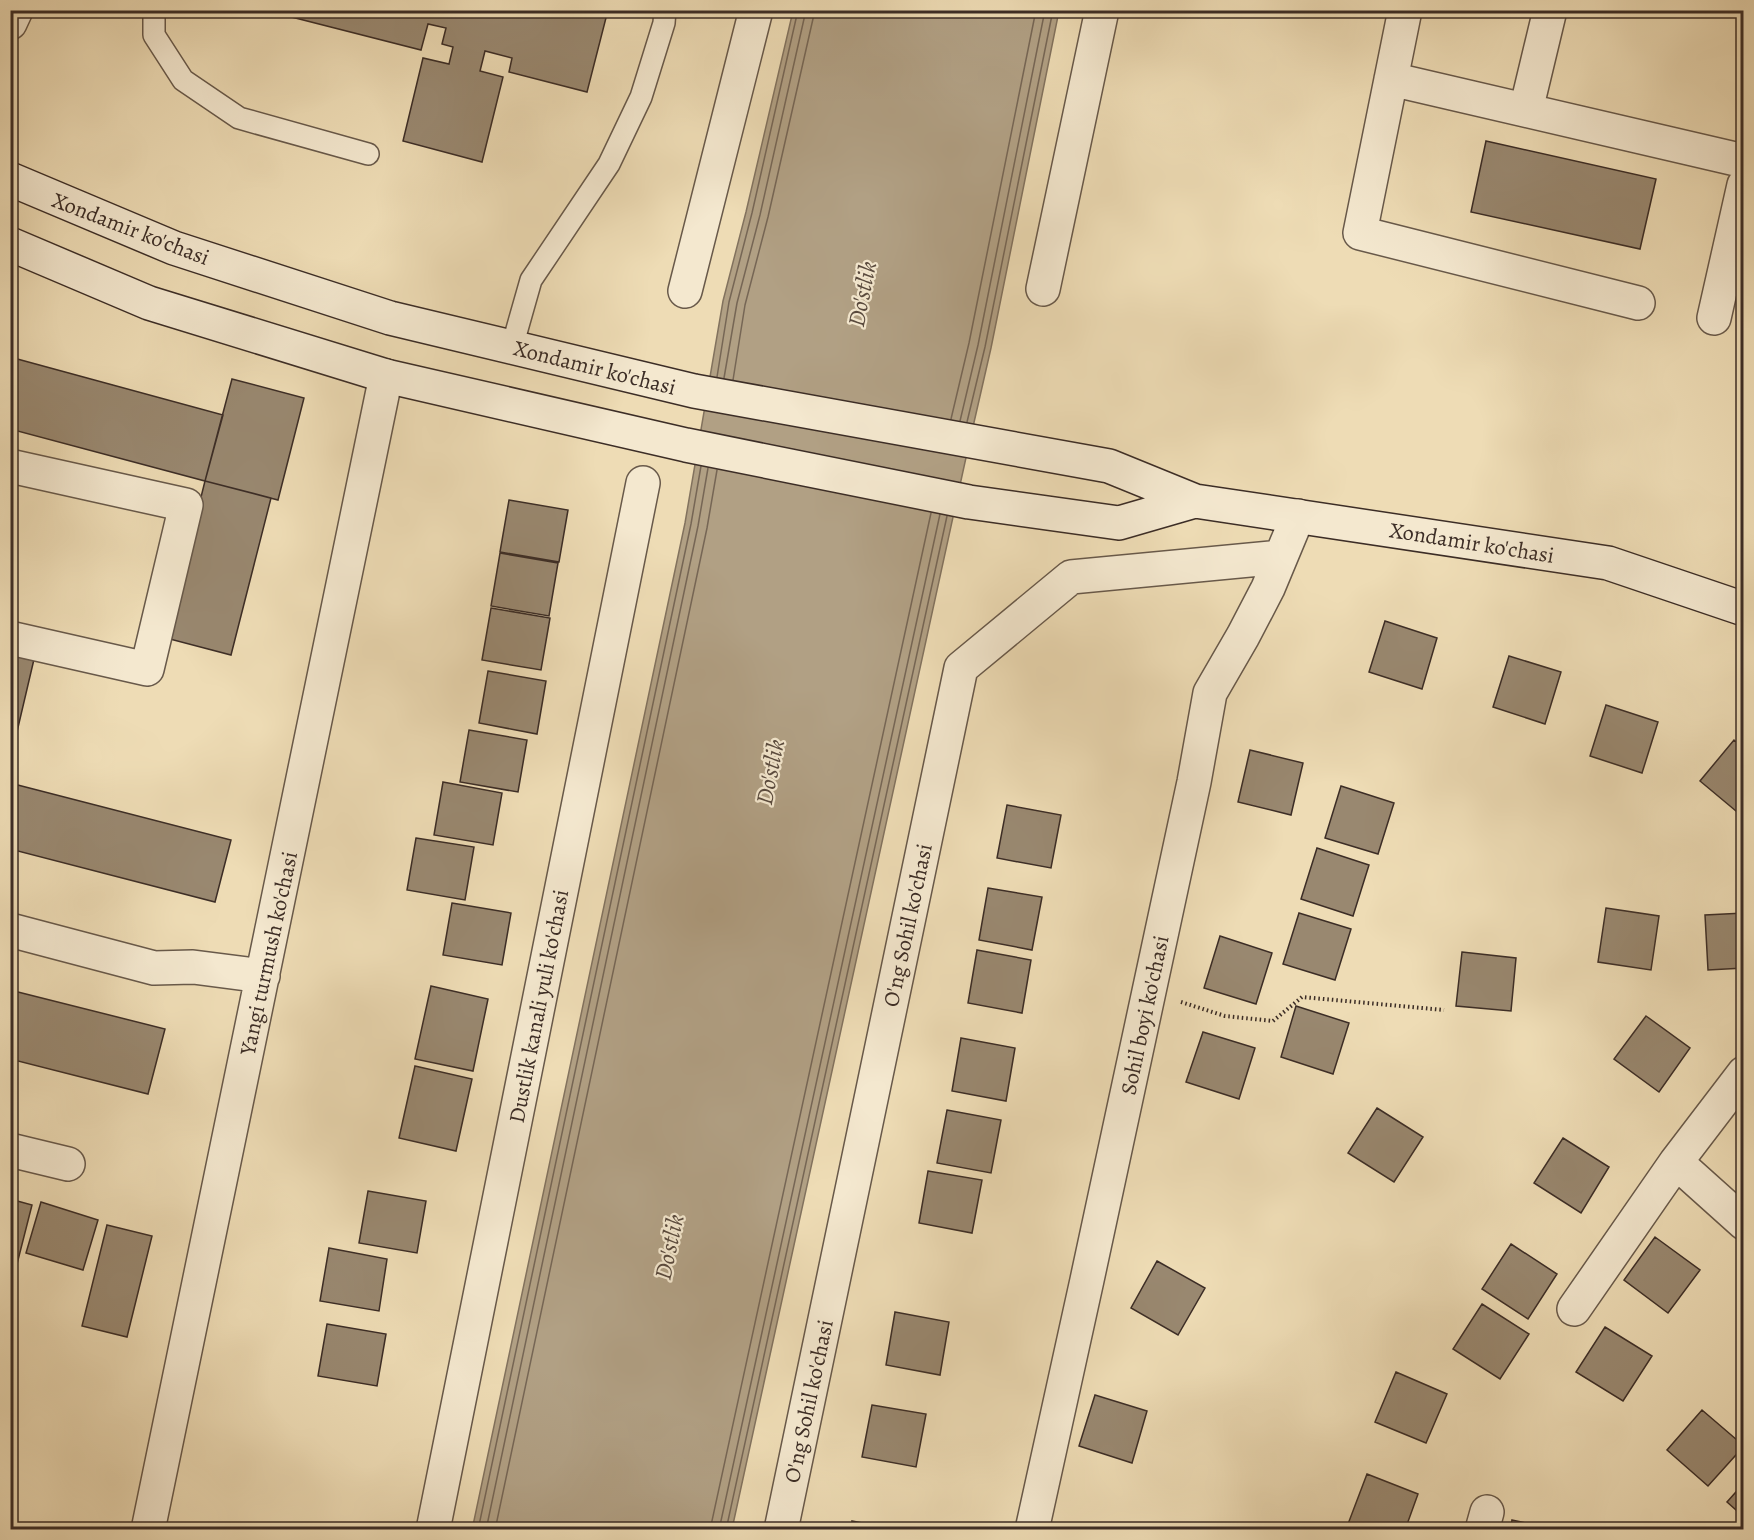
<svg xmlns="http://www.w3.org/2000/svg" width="1754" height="1540" font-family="Alegreya,serif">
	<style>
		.water { fill: #b1a084; stroke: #82725e; stroke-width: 1.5 }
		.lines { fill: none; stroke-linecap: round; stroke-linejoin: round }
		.shore { stroke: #766655; stroke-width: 1.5 }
		.building { fill: #998870; stroke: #3c2d26; stroke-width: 1.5 }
		.lane-casing { stroke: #68594a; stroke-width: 24 }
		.street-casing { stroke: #68594a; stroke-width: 36 }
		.secondary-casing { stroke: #3c2d26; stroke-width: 36 }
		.path { stroke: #3c2d26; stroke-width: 4; stroke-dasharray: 1.5 3; stroke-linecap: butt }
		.lane { stroke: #f4e8cf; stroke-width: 21 }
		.street { stroke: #f4e8cf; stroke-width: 33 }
		.secondary { stroke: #f4e8cf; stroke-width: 33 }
		.labels { text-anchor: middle; stroke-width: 4.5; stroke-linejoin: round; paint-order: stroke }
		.street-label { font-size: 22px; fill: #3c2d26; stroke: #f4e8cf }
		.water-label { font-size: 24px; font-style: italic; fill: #594a3e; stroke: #f4e8cf }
	</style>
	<rect width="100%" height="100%" fill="#eedcb5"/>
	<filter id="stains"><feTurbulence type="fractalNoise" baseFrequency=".00333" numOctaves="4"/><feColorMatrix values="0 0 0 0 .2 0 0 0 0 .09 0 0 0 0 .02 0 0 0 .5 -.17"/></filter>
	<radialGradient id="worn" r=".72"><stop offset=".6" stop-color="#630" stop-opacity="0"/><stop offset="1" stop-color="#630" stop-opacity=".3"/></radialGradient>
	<path class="water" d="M793 11H1059L991 348 967 453 732 1529 472 1530 685 523 723 301 746 212Z"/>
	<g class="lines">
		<path class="shore" d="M717 377 729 302 752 213 798 10
			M724 378 737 303 760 215 806 10
			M733 380 745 305 768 217 815 10
			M951 419 969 343 1036 10
			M960 421 978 345 1045 10
			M967 422 985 347 1053 10
			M478 1530 691 524 701 466
			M486 1530 698 526 708 468
			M495 1530 707 528 717 470
			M710 1530 931 513
			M719 1530 940 514
			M726 1530 947 516"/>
	</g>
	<path class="building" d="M264 10H608L587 92 509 72 512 58 485 51 480 71 503 77 482 162 403 141 423 58 449 64 453 47 442 44 446 28 428 24 421 50Z
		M1486 141 1656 179 1640 249 1471 212Z
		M10 357 223 415 205 481 10 429Z
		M232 379 304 398 278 500 205 481Z
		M205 481 271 498 231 655 166 638Z
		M509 500 568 510 559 562 500 552Z
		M500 553 558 563 549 616 491 606Z
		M491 608 550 618 541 670 482 660Z
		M1385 621 1437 638 1422 689 1369 672Z
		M10 649 35 655 16 736 10 734Z
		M1509 656 1561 672 1545 724 1493 707Z
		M488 671 546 681 537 734 479 723Z
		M1606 705 1658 722 1642 773 1590 756Z
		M469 730 527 740 518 792 460 782Z
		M1734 740 1744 748 1742 816 1700 781Z
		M1250 750 1303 763 1291 815 1238 802Z
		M443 782 502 793 493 845 434 835Z
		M10 783 231 840 215 902 10 849Z
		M1341 786 1394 803 1378 854 1325 838Z
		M1007 805 1061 815 1051 868 997 858Z
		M416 838 474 847 465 900 407 890Z
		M1317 848 1369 865 1353 916 1301 899Z
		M988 888 1042 897 1032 950 979 940Z
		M452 903 511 913 502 965 443 955Z
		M1606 908 1659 916 1651 970 1598 962Z
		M1299 913 1351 929 1335 980 1283 964Z
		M1744 913V968L1708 970 1705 915Z
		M1220 936 1272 953 1256 1004 1204 988Z
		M977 950 1031 960 1022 1013 968 1003Z
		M1462 952 1516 958 1511 1011 1456 1006Z
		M431 986 488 999 473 1071 415 1059Z
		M10 990 165 1029 148 1094 10 1059Z
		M1296 1006 1349 1023 1333 1074 1281 1057Z
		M1646 1016 1690 1048 1659 1092 1614 1059Z
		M1203 1032 1255 1048 1239 1099 1186 1082Z
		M961 1038 1015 1048 1006 1101 952 1091Z
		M415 1066 472 1079 456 1151 399 1138Z
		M1377 1108 1423 1137 1394 1182 1348 1153Z
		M947 1110 1001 1120 991 1173 937 1163Z
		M1563 1138 1609 1167 1581 1213 1534 1183Z
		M928 1171 982 1180 972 1233 919 1223Z
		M368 1191 426 1201 417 1253 359 1243Z
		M10 1199 32 1205 16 1268 10 1266Z
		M41 1202 98 1220 83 1270 26 1253Z
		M107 1225 152 1236 127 1337 82 1326Z
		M1655 1237 1700 1270 1668 1313 1624 1280Z
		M1511 1244 1557 1274 1528 1319 1482 1289Z
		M329 1248 387 1259 379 1311 320 1301Z
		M1157 1261 1205 1288 1178 1335 1131 1308Z
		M1482 1304 1529 1334 1500 1379 1453 1349Z
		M895 1312 949 1322 940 1375 886 1365Z
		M327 1324 386 1334 377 1386 318 1376Z
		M1605 1327 1652 1356 1623 1401 1576 1372Z
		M1396 1372 1447 1394 1426 1443 1375 1422Z
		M1095 1395 1147 1411 1132 1463 1079 1446Z
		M872 1405 926 1414 916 1467 862 1457Z
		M1702 1410 1744 1446 1708 1486 1667 1450Z
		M1367 1474 1418 1494 1405 1530H1362L1348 1524Z
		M1744 1483V1517L1727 1502Z
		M1512 1520 1559 1530H1510Z
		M852 1521 899 1530H851Z
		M283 1523 317 1530H282Z"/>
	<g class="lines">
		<g class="lane-casing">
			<path id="lane" d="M154 10V35L183 80 239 118 368 154
				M512 347 531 280 609 164 641 97 664 23 665 10"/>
		</g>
		<g class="street-casing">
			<path id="street" d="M1405 10 1360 233 1638 303
				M10 23 16 10
				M1391 79 1744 161
				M1526 110 1550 10
				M1043 289 1102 10
				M685 291 756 10
				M1714 318 1744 185
				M10 466 186 505 147 669 10 638
				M10 930 154 968 193 967 263 976
				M10 1150 68 1164
				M1676 1162 1744 1223
				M1574 1309 1676 1162 1744 1073
				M148 1530 386 376
				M433 1530 643 483
				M781 1530 961 668 1071 577 1281 557
				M1032 1530 1087 1280 1194 782 1210 693 1243 636 1268 588 1298 516
				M1482 1530 1487 1512"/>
		</g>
		<g class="secondary-casing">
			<path id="secondary" d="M10 179 174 248 390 318 694 391 1109 466 1195 501 1608 563 1744 609
				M10 244 149 303 386 376 686 445 969 502 1119 523 1195 501"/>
		</g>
		<path class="path" d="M1181 1002 1225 1016 1273 1021 1302 997 1444 1010"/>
		<use href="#lane" class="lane"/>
		<use href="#street" class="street"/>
		<use href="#secondary" class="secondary"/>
	</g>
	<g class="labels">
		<g class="street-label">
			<text transform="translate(131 228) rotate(21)" y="8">Xondamir ko'chasi</text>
			<text transform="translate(595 367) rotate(14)" y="8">Xondamir ko'chasi</text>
			<text transform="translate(1472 542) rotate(9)" y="8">Xondamir ko'chasi</text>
			<text transform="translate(907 925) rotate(-78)" y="8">O'ng Sohil ko'chasi</text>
			<text transform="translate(268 953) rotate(-78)" y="8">Yangi turmush ko'chasi</text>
			<text transform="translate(538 1006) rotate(-79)" y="8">Dustlik kanali yuli ko'chasi</text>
			<text transform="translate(1144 1015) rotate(-78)" y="8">Sohil boyi ko'chasi</text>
			<text transform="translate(808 1401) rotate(-78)" y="8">O'ng Sohil ko'chasi</text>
		</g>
		<g class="water-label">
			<text transform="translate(862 294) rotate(-79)" y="8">Do'stlik</text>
			<text transform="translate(770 772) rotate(-79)" y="8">Do'stlik</text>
			<text transform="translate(669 1247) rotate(-78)" y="8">Do'stlik</text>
		</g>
	</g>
	<rect width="1754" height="1540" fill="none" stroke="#eedcb5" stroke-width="36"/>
	<rect x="12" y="12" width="1730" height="1516" fill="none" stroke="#3c2d26" stroke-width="3"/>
	<rect x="18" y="18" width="1718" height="1504" fill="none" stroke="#3c2d26" stroke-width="1.5"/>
	<rect width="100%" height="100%" filter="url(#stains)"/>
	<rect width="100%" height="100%" fill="url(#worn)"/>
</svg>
